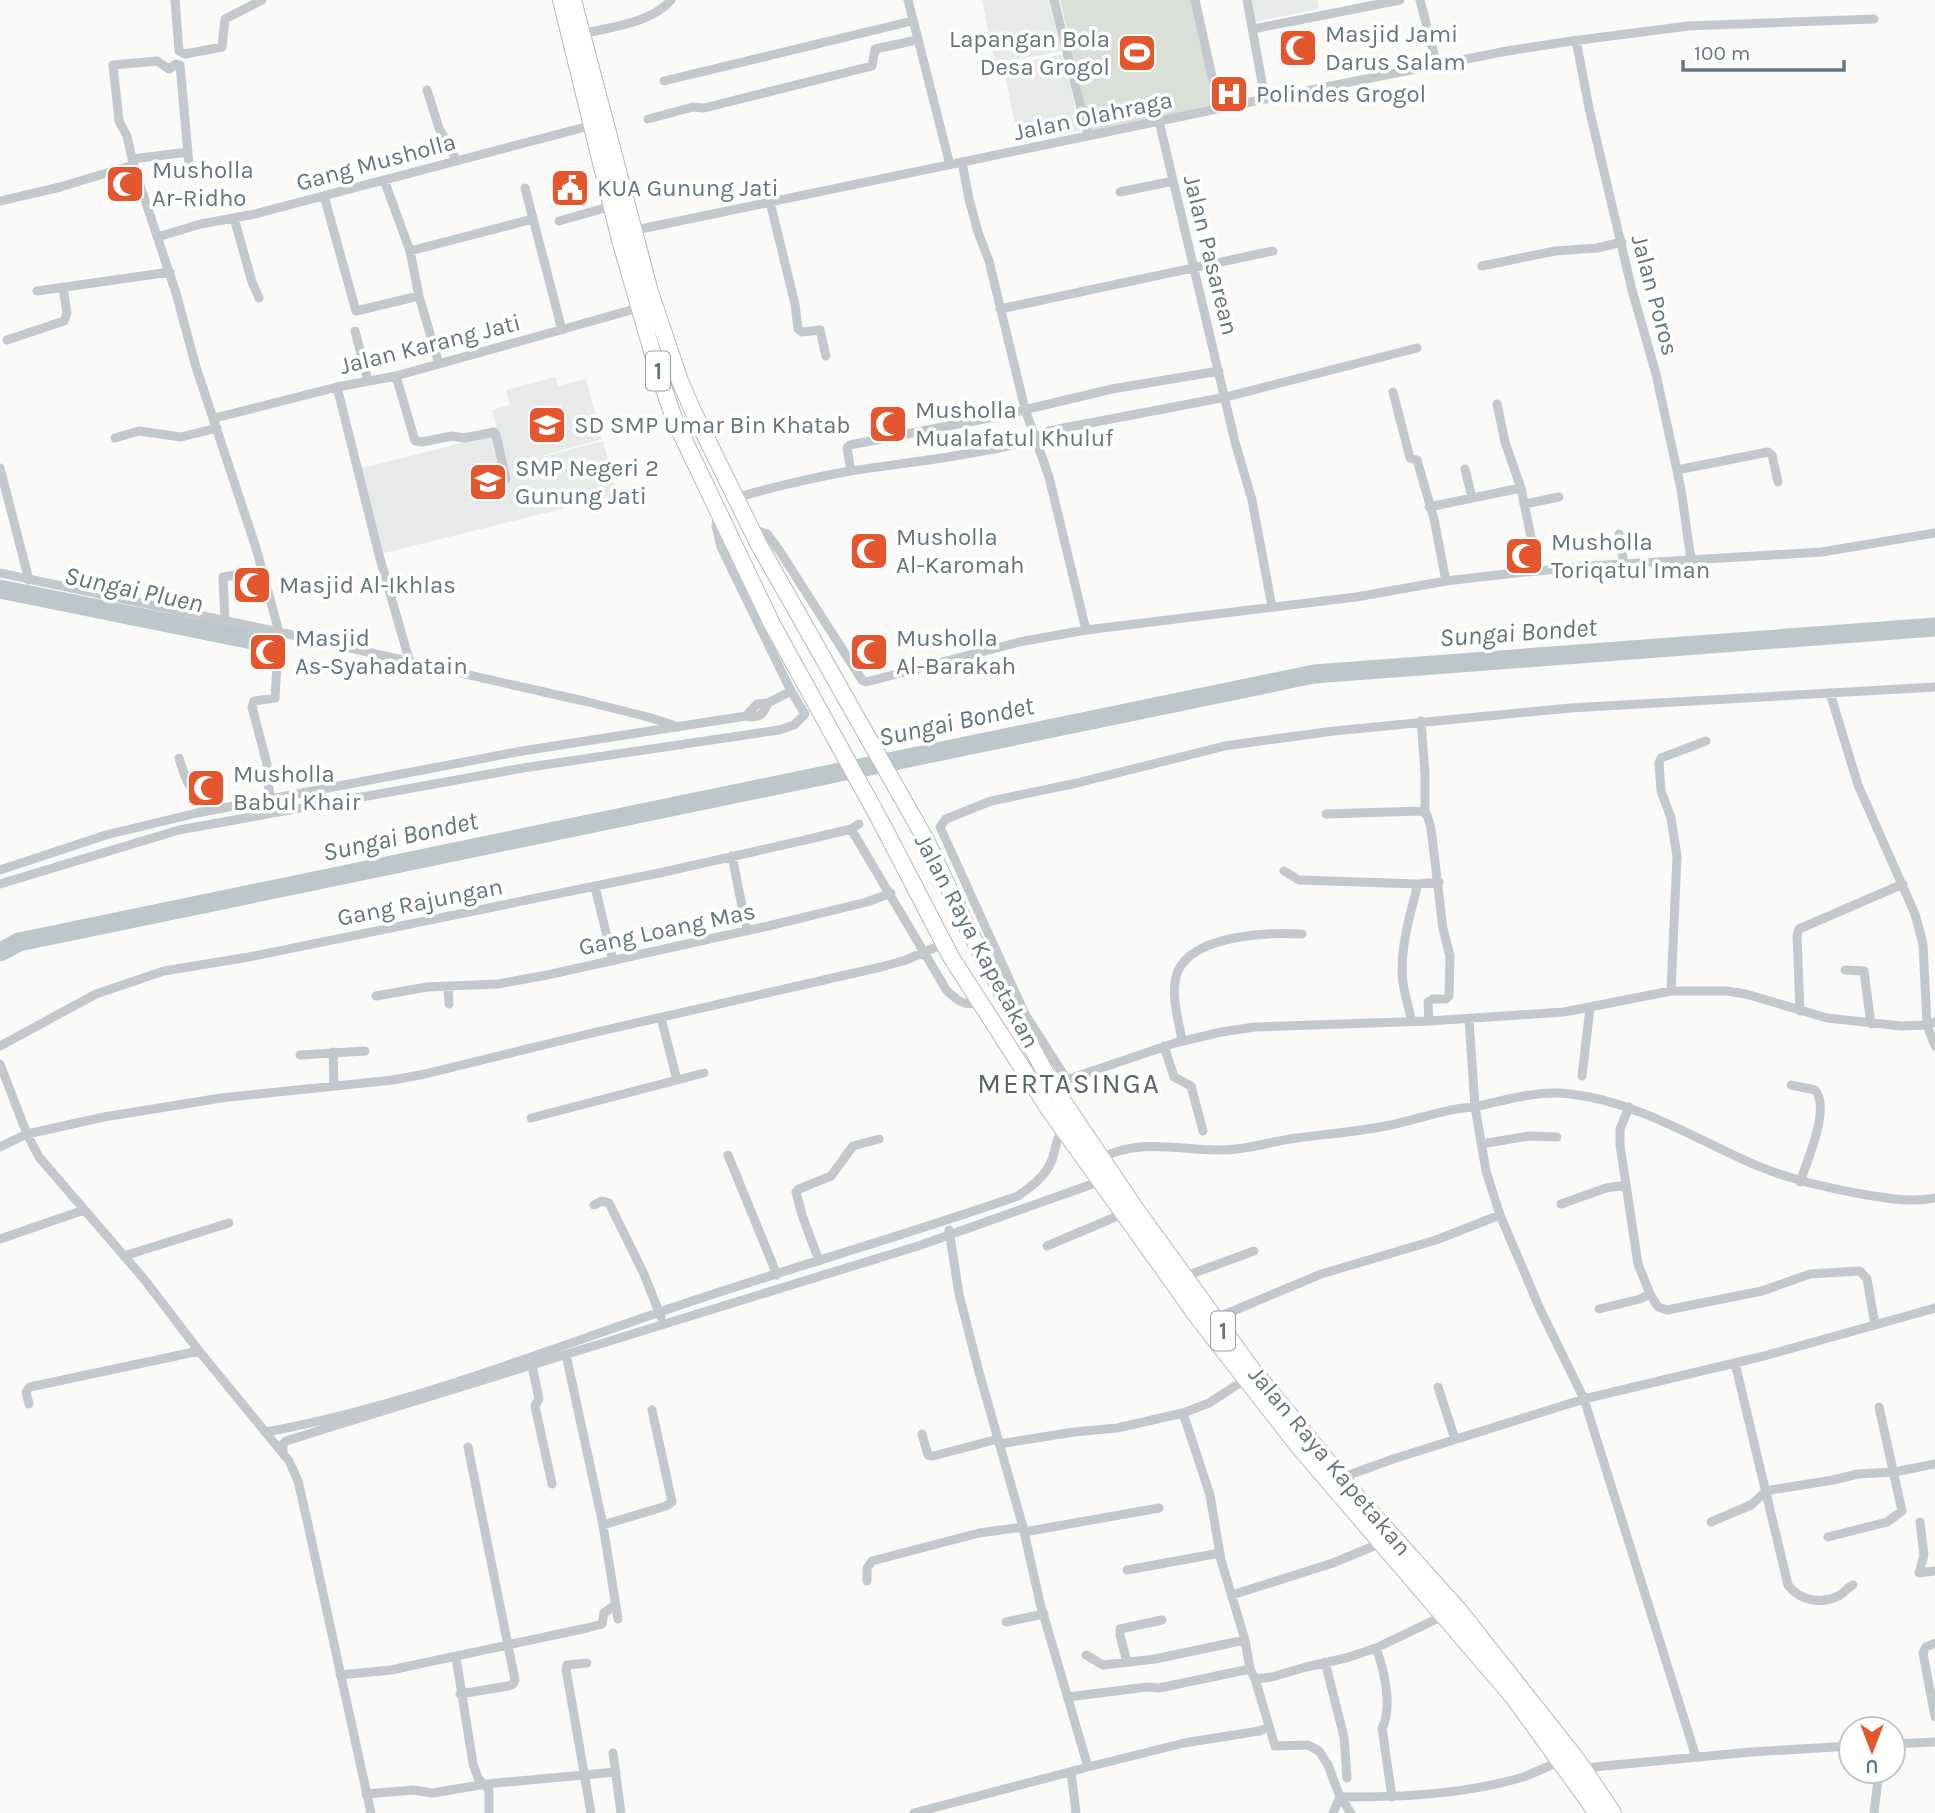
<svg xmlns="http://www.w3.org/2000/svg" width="1935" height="1813" font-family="Karla,sans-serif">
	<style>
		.built { fill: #e8e9e9 }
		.green { fill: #dadfd7 }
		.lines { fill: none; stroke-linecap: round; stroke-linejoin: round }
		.river { stroke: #bbc7cb; stroke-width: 19 }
		.highway-casing { stroke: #b4b9bd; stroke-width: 18 }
		.street { stroke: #c3c8cc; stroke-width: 9 }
		.highway { stroke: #fff; stroke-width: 16 }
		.labels { text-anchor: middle; stroke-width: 7; stroke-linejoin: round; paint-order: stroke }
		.shield { fill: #fff; stroke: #939fa8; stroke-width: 2 }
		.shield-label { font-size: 23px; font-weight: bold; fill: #657683 }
		.poi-label { font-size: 24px; fill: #657683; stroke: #fff; text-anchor: start }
		.street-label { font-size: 24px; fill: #657683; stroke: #fff }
		.water-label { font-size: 26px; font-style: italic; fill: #60757c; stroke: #fff }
		.quarter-label { font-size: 28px; letter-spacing: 2px; fill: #57646e; stroke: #fff }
	</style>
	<rect width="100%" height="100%" fill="#fafaf8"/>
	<path class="built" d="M982 0H1052L1062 51 995 64Z
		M1249 0H1317L1319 9 1253 22Z
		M1064 54 1080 131 1019 143 1003 66Z
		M555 377 558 386 586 379 602 439 506 466 603 441 617 495 380 554 358 469 498 434 492 410 510 405 506 390Z"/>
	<path class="green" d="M1060 0H1191L1214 105 1090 133Z"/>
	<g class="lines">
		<path class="river" d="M0 589 257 641
			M0 952 19 942 1314 674 1935 627"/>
		<g class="highway-casing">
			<path id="highway" d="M561 0 620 240 658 372 675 421 772 624 881 822 951 957 1048 1108 1199 1319 1298 1446 1513 1697 1597 1813
				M573 0 650 292 680 381 693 411 758 543 927 842 966 925 1052 1085 1135 1208 1251 1368 1359 1499 1458 1609 1578 1761 1613 1813"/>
		</g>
		<path class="street" d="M175 0 179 51 185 54 222 47 225 19 262 0
			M908 0 950 165
			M1054 0 1088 136
			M1195 0 1219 108
			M1247 0 1265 99
			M1420 0 1437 65
			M1253 29 1400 0
			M582 34C610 27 652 23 671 0
			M1576 40 1589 108 1632 290 1656 374 1681 489 1691 560
			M664 81 912 21
			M427 90 439 128 457 161
			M648 119 693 107 704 108 872 66 875 49 917 40
			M1159 121 1235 442 1252 500 1272 607
			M132 159 188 152
			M962 162 969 199 978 232 989 261 1025 409 1049 477 1086 630
			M190 176 180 65 176 64 169 69 157 61 113 65 119 121 127 136 134 167 176 293 196 367 256 548 279 632 275 698 254 701 252 707 267 764 266 775 271 799
			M384 180 410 251 419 296 439 364
			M525 188 562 330
			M1120 192 1173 181
			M324 196 356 311 419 296
			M0 201 60 187 130 166 134 167
			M770 202 795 304 798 329 802 332 820 330 826 356
			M234 218 252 282 259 298
			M559 221 612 206
			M631 231 1265 99 1507 51 1572 41 1688 26 1874 19
			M157 237 201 224 255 214 593 125
			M410 251 533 219
			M1482 266 1555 251 1597 248 1622 242
			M37 291 170 272
			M1000 309 1273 251
			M355 331 368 381
			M7 340 64 321 67 313 63 288
			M396 376 415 441 422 442 452 436 464 438 494 432 496 435 506 479
			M337 387 379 555 410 663
			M1393 392 1410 458 1417 460 1434 519 1446 581
			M1497 404 1505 442 1521 488 1538 571
			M215 418 337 387 396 376 642 307
			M115 438 139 431 181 437 217 428
			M0 468 29 580
			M1465 469 1472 498
			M1677 470 1768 452 1772 455 1778 482
			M851 471 847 448 850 445 994 417 1112 389 1219 371
			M735 498C773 487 811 478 850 471 889 465 928 461 966 454 995 449 1023 445 1048 431L1226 397 1417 348
			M1524 504 1559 497
			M1429 507 1521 488
			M752 529 767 534 779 550 862 680 866 682 1019 642 1086 630 1356 597 1446 581 1515 573 1590 566 1822 552 1935 533
			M1619 534 1624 564
			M0 573 279 632 584 701 648 717 679 727
			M225 620 223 577 263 571
			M1830 693 1858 785 1915 914 1923 944 1927 1025 1935 1022
			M746 716 757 704 768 703
			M1421 721 1425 773V812
			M179 758C188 788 191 794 220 808
			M1326 814 1421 811 1427 815 1431 828 1443 929 1450 956 1449 996 1446 999H1433L1428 1002 1429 1021
			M851 829 947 991C957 1000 965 1007 978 1002
			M732 856 747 931
			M0 870 106 835 197 813 522 751 746 716C759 719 763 715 768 703L791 691
			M1284 871 1299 880 1418 884 1439 882
			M0 884 179 830 523 768 779 730 794 725 805 714 791 691 721 547 716 526 717 516
			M595 887 613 961
			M1845 970 1864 971 1871 1024
			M448 987 449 1004
			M1671 991 1677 856 1671 818 1661 791 1659 763 1661 758 1706 741
			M376 996 427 987 498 984 547 975 764 927 867 902 891 893
			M1800 1011 1797 935 1799 929 1903 884
			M661 1018 677 1080
			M1469 1019 1475 1107C1505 1100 1538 1090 1570 1094 1635 1101 1694 1138 1753 1164 1788 1179 1824 1187 1861 1194 1885 1198 1911 1203 1935 1198
			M1412 1022C1409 1009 1405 996 1403 983 1399 950 1410 915 1418 884
			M1182 1041C1179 1020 1169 992 1178 971 1194 935 1268 932 1302 934
			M0 1046 96 994 164 971 249 957 664 872 805 840 851 829 859 824
			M1164 1046 1174 1077 1191 1086 1203 1131
			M333 1052 334 1085
			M300 1055 365 1051
			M0 1064 27 1134 39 1157 144 1279 199 1351 289 1461 298 1481 307 1520 371 1813
			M1582 1076 1590 1008
			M1067 1080 1025 1014 940 827 946 819 991 801 1077 783 1225 746 1267 740 1334 731 1570 708 1935 687
			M1063 1081 1175 1043 1221 1032 1255 1027 1429 1021 1564 1012 1671 991H1726L1746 994 1827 1018 1901 1026 1927 1025 1935 1046
			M1791 1085 1815 1090C1831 1108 1807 1161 1800 1182
			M531 1118 704 1073
			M1481 1144 1529 1136 1557 1137
			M0 1147 27 1134 104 1117 221 1098 393 1080 425 1074 588 1034 881 967 906 960 943 944
			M728 1155 777 1275
			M1101 1158C1139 1139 1175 1149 1216 1150 1241 1151 1266 1143 1290 1139 1324 1134 1358 1132 1391 1125 1419 1119 1447 1108 1475 1107L1486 1171 1500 1215 1540 1309 1584 1399 1696 1757
			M1561 1204 1606 1188 1626 1185
			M594 1205 602 1201 609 1203 643 1272 661 1317
			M949 1230 959 1294 979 1372 1023 1527 1040 1603 1088 1767 1184 1743 1259 1731 1269 1727
			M0 1239 84 1210
			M1047 1246 1127 1212
			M124 1256 229 1223
			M819 1261 802 1215 796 1192 799 1189 831 1176 853 1146 879 1139
			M1183 1277 1254 1251
			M1650 1294 1658 1307 1667 1310 1762 1291 1810 1274 1860 1271 1867 1279 1875 1325
			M1599 1309 1640 1299 1650 1294 1638 1264 1620 1145V1129L1629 1107
			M1214 1319 1321 1274 1436 1240 1500 1215
			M566 1355 603 1525 618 1619
			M1735 1363 1788 1585C1800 1601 1822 1605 1840 1595 1845 1592 1848 1587 1853 1585
			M532 1365 539 1399 535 1406 552 1484
			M1438 1387 1455 1439
			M29 1404 26 1392 30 1387 199 1351
			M1183 1413 1210 1495 1221 1560 1245 1640 1250 1669 1255 1679
			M266 1432C402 1407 531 1356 660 1312 779 1271 900 1237 1018 1196 1032 1186 1045 1177 1052 1160 1056 1148 1056 1138 1063 1128
			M922 1434 928 1455 933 1456 998 1439
			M999 1444 1074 1432 1117 1428 1183 1413 1209 1403 1246 1379
			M283 1451V1444L286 1441 321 1430 921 1245 1101 1181
			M1338 1479 1393 1459 1584 1399 1764 1356 1935 1308
			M1711 1522 1751 1505 1763 1494 1771 1490 1833 1480 1858 1474 1894 1472 1935 1464
			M1920 1522 1924 1555 1919 1573 1935 1571
			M603 1525 666 1506 672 1502 652 1410
			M1024 1532 1159 1508
			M1828 1537 1887 1522 1902 1511 1879 1407
			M1127 1570 1220 1553
			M867 1581V1568L872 1561 979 1533 1023 1527
			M1232 1595 1333 1563 1381 1543
			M1006 1622 1044 1614
			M1935 1643 1926 1647 1923 1653 1935 1717
			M1376 1648C1384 1669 1393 1708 1382 1728L1392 1797
			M1086 1655 1103 1665 1155 1659 1245 1640
			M456 1657 473 1764 478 1778 489 1790V1813
			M1127 1662 1120 1635V1629L1162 1620
			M1325 1662 1344 1737 1347 1778
			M587 1663 567 1665 566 1669 591 1813
			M340 1675 391 1670 587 1628 602 1624 604 1613 615 1605
			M460 1694 508 1686 513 1684 515 1680 468 1447
			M1068 1697 1147 1687 1159 1688 1250 1669
			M1893 1744 1935 1742
			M613 1753 621 1813
			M1583 1768 1751 1752 1851 1746
			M1071 1772 1076 1813
			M366 1794 413 1790 433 1793 486 1784 616 1772
			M914 1813 1088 1767
			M1333 1813 1340 1797C1400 1797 1461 1795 1520 1778 1533 1774 1547 1767 1560 1761
			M1351 1813 1340 1797 1328 1765 1319 1751 1308 1745 1275 1746 1255 1679 1272 1677 1306 1667 1346 1658 1376 1648 1447 1614
			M1874 1813 1879 1771"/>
		<use href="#highway" class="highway"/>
	</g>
	<defs>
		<g id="mosque-square" transform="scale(2.0125)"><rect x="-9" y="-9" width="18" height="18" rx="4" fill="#e4572e" stroke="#fff"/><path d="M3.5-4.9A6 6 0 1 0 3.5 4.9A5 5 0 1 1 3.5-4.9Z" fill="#fff"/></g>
		<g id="stadium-square" transform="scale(2.0125)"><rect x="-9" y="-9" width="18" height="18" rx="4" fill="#e4572e" stroke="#fff"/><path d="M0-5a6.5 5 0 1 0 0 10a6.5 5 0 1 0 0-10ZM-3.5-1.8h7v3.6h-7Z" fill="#fff"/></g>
		<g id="hospital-square" transform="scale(2.0125)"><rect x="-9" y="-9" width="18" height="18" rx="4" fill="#e4572e" stroke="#fff"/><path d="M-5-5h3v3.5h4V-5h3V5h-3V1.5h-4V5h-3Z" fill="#fff"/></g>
		<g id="civic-square" transform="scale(2.0125)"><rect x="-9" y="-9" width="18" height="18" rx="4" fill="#e4572e" stroke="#fff"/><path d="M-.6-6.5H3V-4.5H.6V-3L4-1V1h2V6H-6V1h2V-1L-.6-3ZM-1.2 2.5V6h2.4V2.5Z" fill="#fff"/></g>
		<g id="school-square" transform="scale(2.0125)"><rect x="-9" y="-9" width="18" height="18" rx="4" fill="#e4572e" stroke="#fff"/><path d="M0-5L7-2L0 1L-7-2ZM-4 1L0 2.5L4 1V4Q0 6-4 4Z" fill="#fff"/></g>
	</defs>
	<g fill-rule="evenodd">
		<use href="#mosque-square" x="1298" y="48"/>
		<use href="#stadium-square" x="1137" y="53"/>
		<use href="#hospital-square" x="1229" y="94"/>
		<use href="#mosque-square" x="125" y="184"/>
		<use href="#civic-square" x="570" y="188"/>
		<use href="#mosque-square" x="888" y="424"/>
		<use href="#school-square" x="547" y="425"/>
		<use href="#school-square" x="488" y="482"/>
		<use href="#mosque-square" x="869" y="551"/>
		<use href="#mosque-square" x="1524" y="556"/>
		<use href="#mosque-square" x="252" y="585"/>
		<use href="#mosque-square" x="268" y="652"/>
		<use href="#mosque-square" x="869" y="652"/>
		<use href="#mosque-square" x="206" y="788"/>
	</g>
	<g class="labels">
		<g class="shield">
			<rect x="646" y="351.5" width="24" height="39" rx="5"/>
			<rect x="1211" y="1311.5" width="24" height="39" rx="5"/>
		</g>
		<g class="shield-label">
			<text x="658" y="379">1</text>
			<text x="1223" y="1339">1</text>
		</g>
		<g class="poi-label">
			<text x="1325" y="42">Masjid Jami<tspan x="1325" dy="28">Darus Salam</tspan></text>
			<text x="1110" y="47" text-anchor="end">Lapangan Bola<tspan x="1110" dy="28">Desa Grogol</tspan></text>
			<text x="1256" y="102">Polindes Grogol</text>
			<text x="152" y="178">Musholla<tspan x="152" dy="28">Ar-Ridho</tspan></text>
			<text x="597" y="196">KUA Gunung Jati</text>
			<text x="915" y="418">Musholla<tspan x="915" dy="28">Mualafatul Khuluf</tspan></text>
			<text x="574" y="433">SD SMP Umar Bin Khatab</text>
			<text x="515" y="476">SMP Negeri 2<tspan x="515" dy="28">Gunung Jati</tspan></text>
			<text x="896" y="545">Musholla<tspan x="896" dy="28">Al-Karomah</tspan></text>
			<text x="1551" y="550">Musholla<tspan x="1551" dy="28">Toriqatul Iman</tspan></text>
			<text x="279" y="593">Masjid Al-Ikhlas</text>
			<text x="295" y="646">Masjid<tspan x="295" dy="28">As-Syahadatain</tspan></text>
			<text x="896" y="646">Musholla<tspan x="896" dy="28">Al-Barakah</tspan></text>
			<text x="233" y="782">Musholla<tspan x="233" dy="28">Babul Khair</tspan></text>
		</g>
		<g class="street-label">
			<text transform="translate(1093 116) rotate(-12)" y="8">Jalan Olahraga</text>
			<text transform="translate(376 162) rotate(-15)" y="8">Gang Musholla</text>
			<text transform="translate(1211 255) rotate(76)" y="8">Jalan Pasarean</text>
			<text transform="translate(1655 295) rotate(75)" y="8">Jalan Poros</text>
			<text transform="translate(430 344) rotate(-14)" y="8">Jalan Karang Jati</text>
			<text transform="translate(420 902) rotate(-11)" y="8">Gang Rajungan</text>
			<text transform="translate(667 929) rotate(-12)" y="8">Gang Loang Mas</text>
			<text transform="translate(977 941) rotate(62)" y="8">Jalan Raya Kapetakan</text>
			<text transform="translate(1330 1461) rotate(50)" y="8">Jalan Raya Kapetakan</text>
		</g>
		<g class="water-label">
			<text transform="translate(134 589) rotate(12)" y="9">Sungai Pluen</text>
			<text transform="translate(1518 632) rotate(-4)" y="9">Sungai Bondet</text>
			<text transform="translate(956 721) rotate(-12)" y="9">Sungai Bondet</text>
			<text transform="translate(400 836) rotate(-12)" y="9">Sungai Bondet</text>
		</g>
		<g class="quarter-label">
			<text x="1069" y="1093">MERTASINGA</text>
		</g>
	</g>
	<g transform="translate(1872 1750) rotate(180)"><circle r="33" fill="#ffffff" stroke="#c1c8cd" stroke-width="2"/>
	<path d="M0-5L12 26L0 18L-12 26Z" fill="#e4572e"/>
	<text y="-10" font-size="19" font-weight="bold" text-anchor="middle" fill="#657683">U</text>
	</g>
	<path d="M1683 60v10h161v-10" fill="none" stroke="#657683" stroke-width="3.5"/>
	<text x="1694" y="60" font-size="21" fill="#657683" stroke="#ffffff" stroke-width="5" paint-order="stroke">100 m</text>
</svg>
